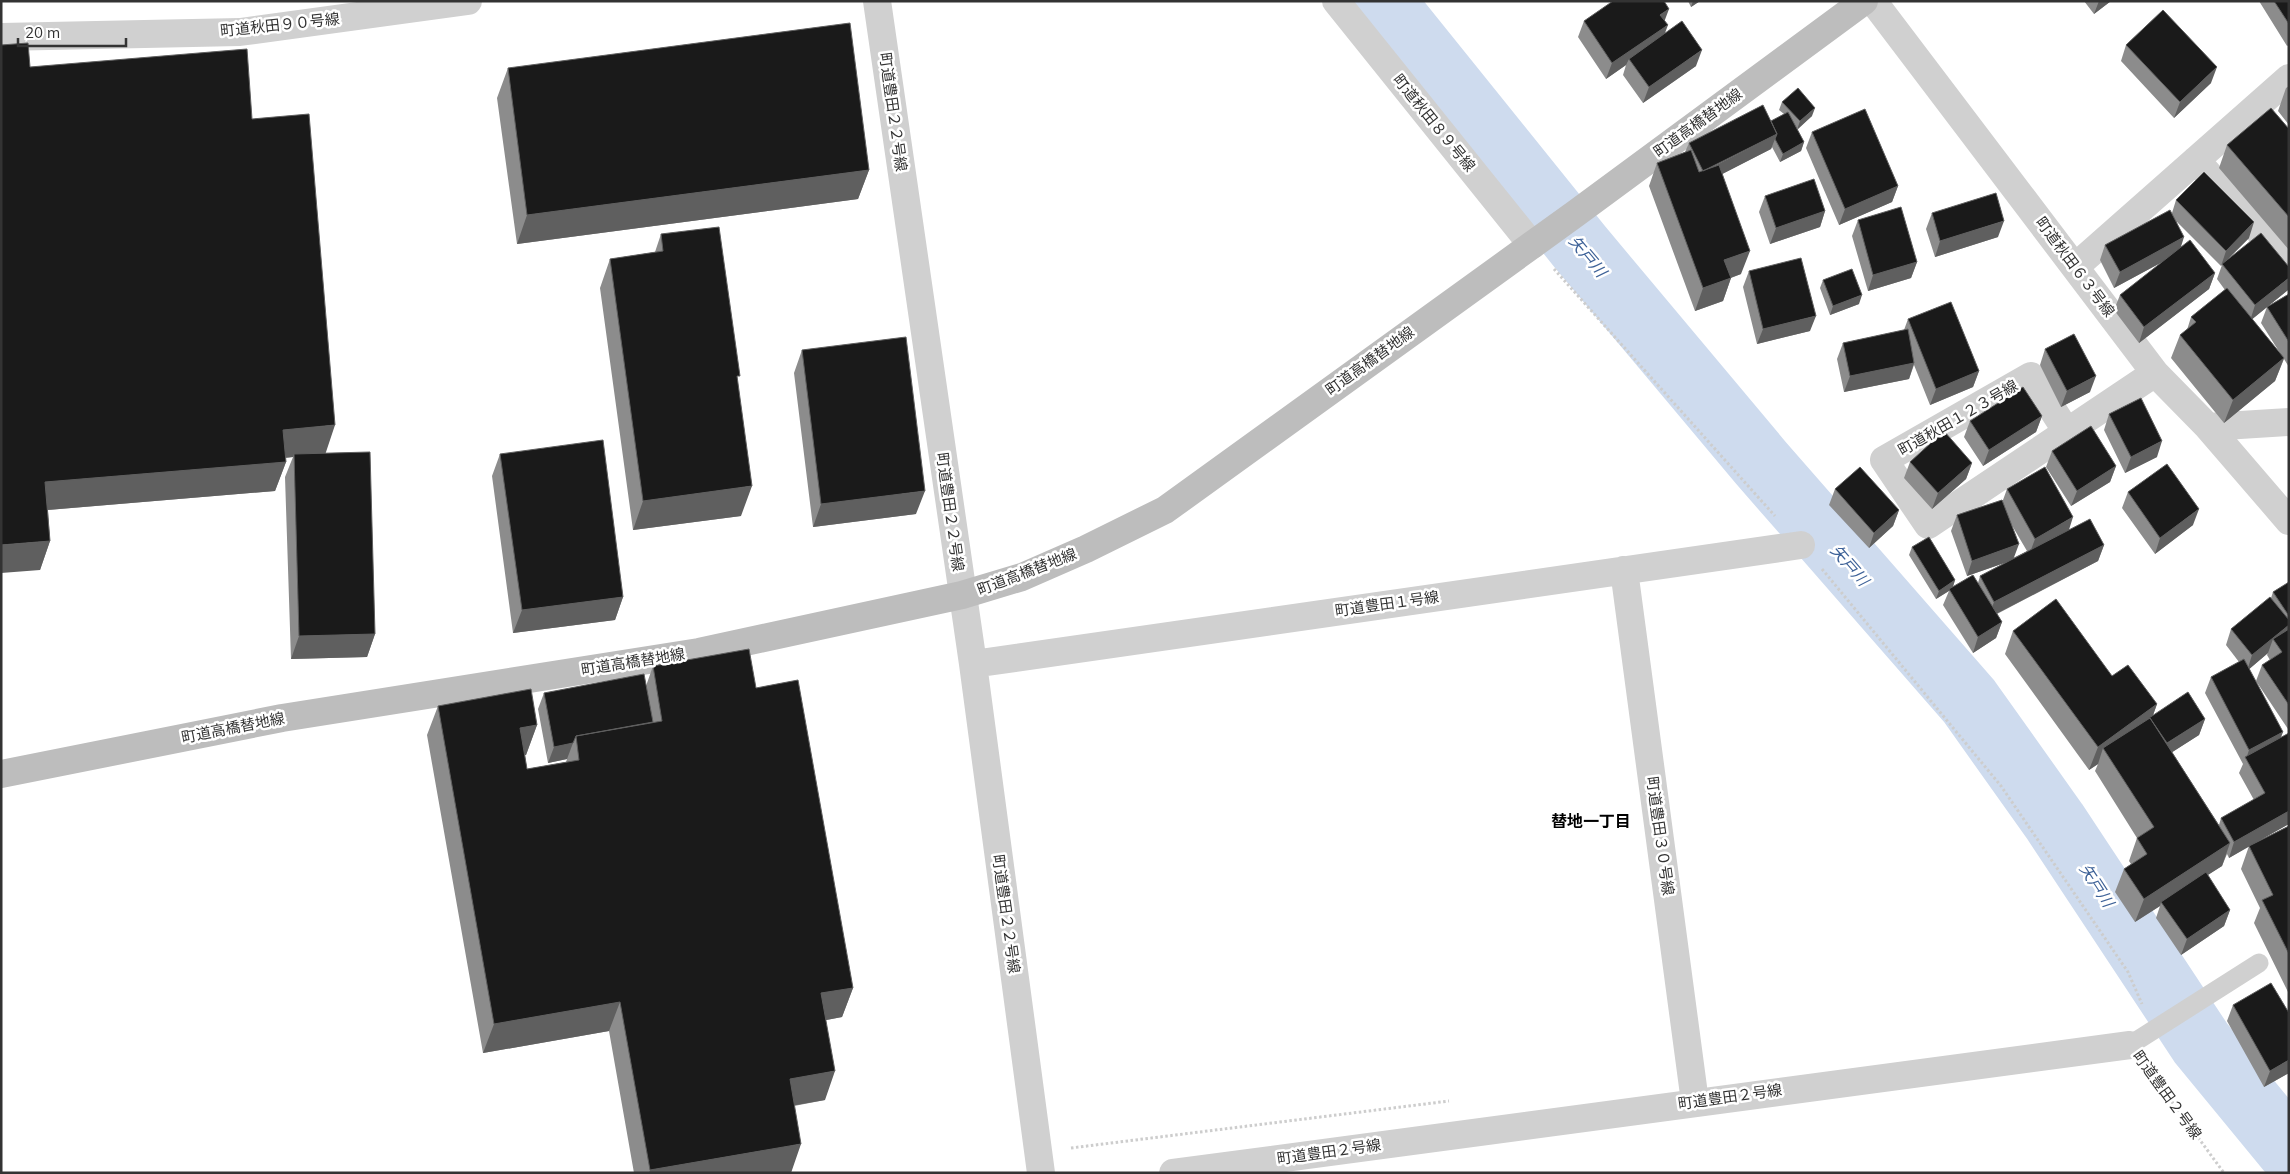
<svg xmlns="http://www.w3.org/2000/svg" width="2290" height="1174" font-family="Mulish,'Noto Sans JP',sans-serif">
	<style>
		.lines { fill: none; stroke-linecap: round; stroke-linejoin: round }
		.river { stroke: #cedbee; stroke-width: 65 }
		.path { stroke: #cdcdcd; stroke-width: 3; stroke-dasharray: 2.5 2.5; stroke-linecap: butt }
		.lane { stroke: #d0d0d0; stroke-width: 19 }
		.street { stroke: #d0d0d0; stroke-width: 28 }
		.secondary { stroke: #bdbdbd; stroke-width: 28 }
		.wall { fill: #8c8c8c; fill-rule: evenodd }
		.shaded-wall { fill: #5f5f5f }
		.building { fill: #1a1a1a; stroke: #5f5f5f }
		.labels { text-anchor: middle; stroke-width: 5; stroke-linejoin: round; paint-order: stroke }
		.street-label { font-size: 15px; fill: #333; stroke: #fff }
		.water-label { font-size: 16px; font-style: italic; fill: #3e6298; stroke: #fff }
		.neighbourhood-label { font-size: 16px; font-weight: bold; fill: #000; stroke: #fff }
	</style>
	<rect width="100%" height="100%" fill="#fff"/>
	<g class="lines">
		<path class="river" d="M1382 1 1580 247 1761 463 1969 701 2055 822 2201 1043 2289 1150"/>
		<path class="path" d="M1554 269 1775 516
			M1822 569 2001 786 2128 972 2142 1004
			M2148 1069 2224 1173
			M1071 1148 1449 1101"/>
		<path class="lane" d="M2130 1045 2259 963"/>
		<path class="street" d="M877 1 973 664 1041 1173
			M1336 1 1532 245
			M1873 1 2155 373 2208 427 2289 521
			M1 37 240 32 468 1
			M2196 160 2289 265
			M2075 267 2289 78
			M2208 427 2289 422
			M2067 432 2031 376 1884 460 1928 525 2155 373
			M1624 570 1695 1102
			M973 664 1801 545
			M1173 1173 2130 1045"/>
		<path class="secondary" d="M1 774 282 718 699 652 962 595 1022 577 1086 549 1165 510 1575 214 1864 1"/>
	</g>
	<path class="wall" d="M1688 1H1700L1691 7Z
		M2084 1H2111L2094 14Z
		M2259 1H2289V45L2287 46Z
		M1584 21H1665V33L1696 66 1643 103 1623 75 1626 65 1606 79 1578 37Z
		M2126 45 2211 83 2174 118 2121 61Z
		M30 67 252 119 325 453 375 634 367 657 291 659 285 477 293 457 285 458 286 462 275 491 48 510 50 541 40 570Z
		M508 68 869 170 858 199 517 244 497 98Z
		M2289 86V125L2278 111 2286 88Z
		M1782 102 1812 116 1797 129 1804 142 1801 151 1780 162 1772 147 1771 149 1722 174 1741 274 1731 278 1723 301 1695 311 1649 186 1657 163 1685 152 1689 143 1771 121 1784 114 1779 110Z
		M2289 129V250L2219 168 2227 145Z
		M1812 132 1898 186 1892 202 1839 225 1806 148Z
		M1765 196 1825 211 1820 227 1770 244 1759 212Z
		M2176 200 2249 238 2228 259 2288 290 2252 319 2280 353 2261 323 2267 307 2289 294V367L2284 359 2275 381 2224 423 2171 358 2180 335 2187 330 2191 317 2225 290 2217 279 2222 265 2221 266 2177 222 2180 248 2215 273 2209 289 2139 343 2114 310 2120 295 2164 261 2114 288 2100 260 2105 245 2172 213Z
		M1932 213 1998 237 1935 257 1926 229Z
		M1858 220 1917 262 1911 278 1868 291 1852 236Z
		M661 234 738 382 741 516 633 530 600 288 610 259 655 252Z
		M1749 271 1810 331 1757 344 1743 287Z
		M1823 280 1859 304 1830 315 1820 288Z
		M1908 319 1979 371 1973 387 1930 405 1914 365 1909 379 1844 392 1837 359 1843 343 1904 330Z
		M2045 349 2090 392 2061 407 2040 365Z
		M802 350 916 514 813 527 794 373Z
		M2109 414 2157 457 2125 473 2104 430Z
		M2042 416 2036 432 1983 466 1964 437 1970 421Z
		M2052 451 2116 466 2110 482 2071 506 2046 467Z
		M500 454 623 597 615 620 513 633 492 476Z
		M1910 462 1972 463 1966 479 1932 509 1904 478Z
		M1835 489 1899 510 1893 526 1869 548 1829 505Z
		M2007 489 2069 530 2104 545 2098 561 1997 614 2002 622 1996 638 1973 653 1943 605 1949 591 1936 599 1909 555 1912 547 1955 580 1953 587 1978 583 1980 576 2004 563 1967 576 1951 531 1957 515 2003 500ZM2010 522 2027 551 2013 558Z
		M2128 492 2193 525 2155 554 2122 508Z
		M2289 582 2288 729 2256 681 2262 665 2270 660 2267 655 2268 653 2249 669 2281 738 2289 733V824L2250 845 2289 826V994L2254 923 2260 908 2241 869 2249 846 2229 858 2227 854 2222 866 2207 875 2230 910 2224 926 2181 955 2156 918 2160 906 2135 922 2115 892 2124 869 2131 864 2129 861 2137 838 2095 771 2098 764 2089 770 2005 654 2013 631 2112 676 2157 704 2153 715 2205 719 2199 735 2172 752 2219 825 2221 818 2254 800 2239 773 2243 764 2205 693 2211 677 2239 662 2226 645 2231 629 2271 598 2273 592Z
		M653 666 756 688 853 988 842 1017 826 1020 825 1100 794 1106 791 1173H634L609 1031 483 1053 427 735 438 706 537 725 526 755H525L527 769 566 762 567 759 548 763 538 709 544 693 646 686Z
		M2233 1005 2289 1073 2264 1087 2227 1021Z"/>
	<path class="shaded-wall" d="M1693 1H1700L1691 7Z
		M2099 1H2111L2094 14Z
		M1669 9 1663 25 1660 15Z
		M1668 25 1662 41 1629 59 1626 65 1606 79 1612 63Z
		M1702 50 1696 66 1643 103 1649 87Z
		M2217 67 2211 83 2174 118 2180 102Z
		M1815 108 1812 116 1797 130 1800 121Z
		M1777 134 1771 149 1697 187 1703 172Z
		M1804 142 1801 151 1780 162 1783 154Z
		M869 170 858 199 517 244 527 215Z
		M1898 186 1892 202 1839 225 1845 209Z
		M1825 211 1820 227 1770 244 1776 228Z
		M2004 221 1998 237 1935 257 1940 241Z
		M2254 222 2249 238 2223 264H2222L2221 266 2226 251Z
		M2184 237 2179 253 2114 288 2120 272Z
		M1750 251 1741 274 1716 283 1724 260Z
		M1917 262 1911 278 1868 291 1873 275Z
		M2215 273 2209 289 2139 343 2144 327Z
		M1731 278 1723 301 1695 311 1703 288Z
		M2289 278 2288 290 2250 321 2255 305Z
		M1862 295 1859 304 1830 315 1833 306Z
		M1816 316 1810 331 1757 344 1763 329Z
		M2284 358 2275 381 2224 423 2233 400Z
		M1914 363 1909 379 1844 392 1850 376Z
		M1979 371 1973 387 1930 405 1936 389Z
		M2096 376 2090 392 2061 407 2067 391Z
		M2042 416 2036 432 1983 466 1989 450Z
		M335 425 325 455 294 454 293 457 272 459 283 430Z
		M2162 441 2157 457 2125 473 2131 457Z
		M286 462 275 491 35 511 45 482Z
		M1972 463 1966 479 1932 509 1938 493Z
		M2116 466 2110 482 2071 506 2077 491Z
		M752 486 741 516 633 530 643 501Z
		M925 491 916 514 813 527 821 504Z
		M2199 509 2193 525 2155 554 2160 538Z
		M1899 510 1893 526 1869 548 1874 533Z
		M2073 517 2068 533 2029 555 2035 539Z
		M50 541 40 570 1 573V545Z
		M2019 544 2013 560 1967 576 1972 561Z
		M2104 545 2098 561 1988 618 1994 602Z
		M1955 580 1952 589 1936 599 1939 591Z
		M623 597 615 620 513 633 522 610Z
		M2002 622 1996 638 1973 653 1978 637Z
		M2289 625V633L2273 639 2268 653 2247 671 2252 655Z
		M375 634 367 657 291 659 299 636Z
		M2157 704 2151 721 2149 718 2145 730 2103 748 2098 764 2089 770 2098 747Z
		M2205 719 2199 735 2160 760 2166 744Z
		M537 725 526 755 510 758 520 728Z
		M2283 732 2277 748 2246 759 2249 750Z
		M573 743 567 759 548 763 554 747Z
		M2289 811V824L2229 858 2234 842Z
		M2230 843 2222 866 2163 904 2161 902 2160 906 2135 922 2144 899Z
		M2230 910 2224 926 2181 955 2187 939Z
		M853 988 842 1017 811 1023 821 993Z
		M620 1002 609 1031 483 1053 494 1024Z
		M2289 1060V1073L2264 1087 2270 1071Z
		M835 1071 825 1100 779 1108 790 1079Z
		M801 1144 791 1173H649L650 1170Z"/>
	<path class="building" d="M1613 1H1664L1669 9 1660 15 1668 25 1612 63 1584 21Z
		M2274 1H2289V24Z
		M2163 10 2217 67 2180 102 2126 45Z
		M1682 21 1702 50 1649 87 1629 59Z
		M850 23 869 170 527 215 508 68Z
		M28 43 30 67 247 49 252 119 309 114 335 425 283 430 286 462 45 482 50 541 1 545V45Z
		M1798 88 1815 108 1800 121 1782 102Z
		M1763 105 1777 134 1703 171 1689 143Z
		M2271 108 2289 129V217L2227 145Z
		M1865 109 1898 186 1845 209 1812 132Z
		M1788 112 1804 142 1783 154 1775 139 1777 134 1771 121Z
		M1691 150 1699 172 1719 165 1750 251 1724 260 1731 278 1703 288 1657 163Z
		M2204 172 2254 222 2226 251 2176 200Z
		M1814 179 1825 211 1776 228 1765 196Z
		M1996 193 2004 221 1940 241 1932 213Z
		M1901 207 1917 262 1873 275 1858 220Z
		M2170 210 2184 237 2120 272 2105 245Z
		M719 227 740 376H737L752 486 643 501 610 259 663 251 661 234Z
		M2261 233 2289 267V278L2255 305 2222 264Z
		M2190 240 2215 273 2144 327 2120 295Z
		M1801 258 1816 316 1763 329 1749 271Z
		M1852 269 1862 295 1833 306 1823 280Z
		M2227 288 2284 358 2233 400 2180 335 2196 322 2191 317Z
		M2289 294V342L2267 307Z
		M1951 302 1979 371 1936 389 1908 319Z
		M1908 329 1914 363 1850 376 1843 343Z
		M2074 334 2096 376 2067 391 2045 349Z
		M906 337 925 491 821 504 802 350Z
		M2023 387 2042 416 1989 450 1970 421Z
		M2141 398 2162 441 2131 457 2109 414Z
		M2091 426 2116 466 2077 491 2052 451Z
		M1944 431 1972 463 1938 493 1910 462Z
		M603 440 623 597 522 610 500 454Z
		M370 452 375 634 299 636 294 454Z
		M2167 464 2199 509 2160 538 2128 492Z
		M1860 467 1899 510 1874 533 1835 489Z
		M2045 467 2073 517 2035 539 2007 489Z
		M2002 500 2019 544 1972 561 1957 515Z
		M2090 519 2104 545 1994 602 1980 576Z
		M1929 537 1955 580 1939 591 1912 547Z
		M1973 575 2002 622 1978 637 1949 589Z
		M2289 582V616L2273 592Z
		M2270 597 2289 620V625L2252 655 2231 629Z
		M2056 599 2112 676 2128 665 2157 704 2098 747 2013 631Z
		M2289 629V705L2262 665 2282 652 2273 639Z
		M749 649 756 688 798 680 853 988 821 993 835 1071 790 1079 801 1144 650 1170 620 1002 494 1024 438 706 531 689 537 725 520 728 527 769 579 760 576 736 662 721 653 666Z
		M2244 659 2283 732 2249 750 2211 677Z
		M644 674 653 722 576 736 573 743 554 747 544 693Z
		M2188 692 2205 719 2167 743 2150 718V719L2149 718Z
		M2150 718 2230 843 2144 899 2124 869 2147 854 2137 838 2154 827 2103 748Z
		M2289 733V811L2234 842 2221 818 2265 793 2245 757Z
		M2289 826V954L2262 900 2273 895 2249 846Z
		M2206 872 2230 910 2187 939 2161 902Z
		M2271 983 2289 1013V1060L2270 1071 2233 1005Z"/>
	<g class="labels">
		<g class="street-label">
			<text transform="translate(280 25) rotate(-6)" y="5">町道秋田９０号線</text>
			<text transform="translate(893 112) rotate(82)" y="5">町道豊田２２号線</text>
			<text transform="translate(1434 123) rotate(51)" y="5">町道秋田８９号線</text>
			<text transform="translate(1698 123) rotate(-36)" y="5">町道高橋替地線</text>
			<text transform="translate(2075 267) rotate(53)" y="5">町道秋田６３号線</text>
			<text transform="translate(1370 361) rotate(-36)" y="5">町道高橋替地線</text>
			<text transform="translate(1958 418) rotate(-30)" y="5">町道秋田１２３号線</text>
			<text transform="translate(950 512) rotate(82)" y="5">町道豊田２２号線</text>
			<text transform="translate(1027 572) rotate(-21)" y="5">町道高橋替地線</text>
			<text transform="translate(1387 604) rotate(-8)" y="5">町道豊田１号線</text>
			<text transform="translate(633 662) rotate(-9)" y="5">町道高橋替地線</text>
			<text transform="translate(233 728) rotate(-11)" y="5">町道高橋替地線</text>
			<text transform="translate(1660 836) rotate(82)" y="5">町道豊田３０号線</text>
			<text transform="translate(1006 914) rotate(82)" y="5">町道豊田２２号線</text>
			<text transform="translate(2167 1095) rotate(54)" y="5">町道豊田２号線</text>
			<text transform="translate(1730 1097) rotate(-8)" y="5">町道豊田２号線</text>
			<text transform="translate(1329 1152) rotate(-8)" y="5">町道豊田２号線</text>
		</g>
		<g class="water-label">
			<text transform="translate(1588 256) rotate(50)" y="6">矢戸川</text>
			<text transform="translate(1850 565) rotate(49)" y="6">矢戸川</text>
			<text transform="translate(2097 885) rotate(57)" y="6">矢戸川</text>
		</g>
		<g class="neighbourhood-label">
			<text x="1591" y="827">替地一丁目</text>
		</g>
	</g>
	<rect width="2290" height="1174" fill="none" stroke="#333333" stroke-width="5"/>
	<path d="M18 38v8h108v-8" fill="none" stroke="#333333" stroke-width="2.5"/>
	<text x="25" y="38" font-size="15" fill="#333333" stroke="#ffffff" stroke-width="4" paint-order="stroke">20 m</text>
</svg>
